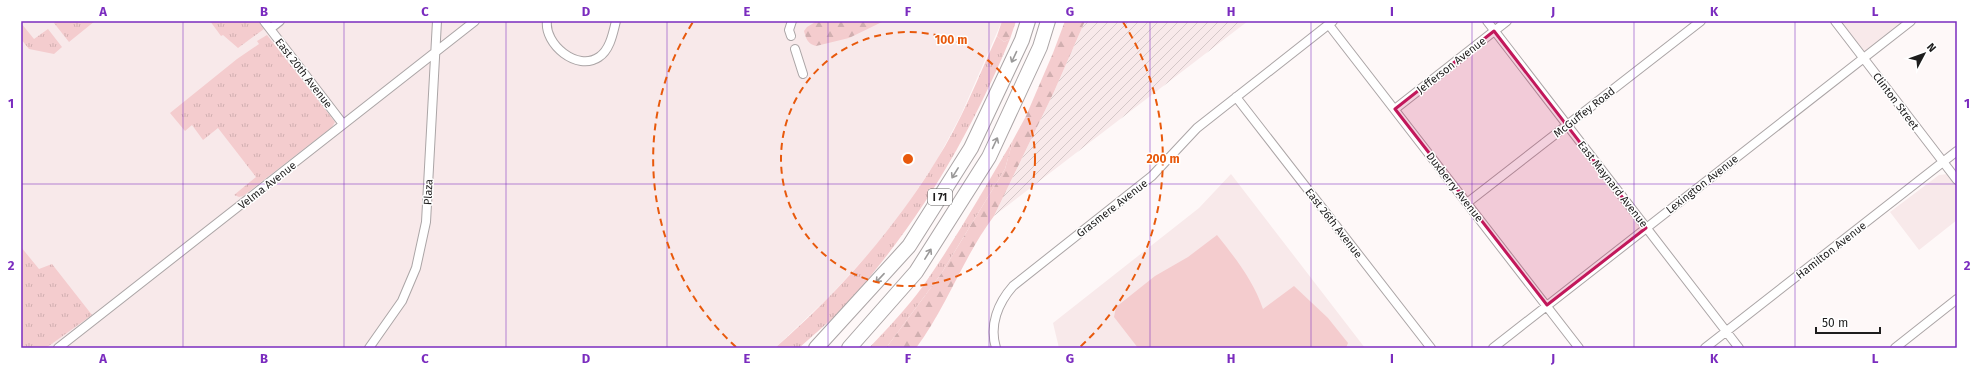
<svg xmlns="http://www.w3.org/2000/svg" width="1978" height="369" font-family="'Fira Sans',sans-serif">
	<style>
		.built { fill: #f8e9ea }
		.industrial { fill: url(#industrial-furrows) }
		.grass { fill: url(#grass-tufts) }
		.forest { fill: url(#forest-firs) }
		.park { fill: #f4ccce }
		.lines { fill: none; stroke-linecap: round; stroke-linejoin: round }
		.minor-casing { stroke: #aba5a6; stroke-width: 10 }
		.motorway-casing { stroke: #aba5a6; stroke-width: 16 }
		.minor { stroke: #fff; stroke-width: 8 }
		.motorway { stroke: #fff; stroke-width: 14 }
		.oneway { stroke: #9a9999 }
		.marked { fill: #c2185b; fill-opacity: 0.2; stroke: #c2185b; stroke-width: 3; stroke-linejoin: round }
		.grid { fill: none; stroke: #7b2cbf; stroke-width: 1; stroke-opacity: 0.55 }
		.ring { fill: none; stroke: #e8590c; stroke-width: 2; stroke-dasharray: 7 5 }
		.labels { text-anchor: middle; stroke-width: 3; stroke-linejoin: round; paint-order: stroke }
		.shield { fill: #fff; stroke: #626161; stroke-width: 1 }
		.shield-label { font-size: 10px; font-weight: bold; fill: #1e1d1d }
		.street-label { font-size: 11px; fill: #1e1d1d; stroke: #fff }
		.centre { fill: #e8590c; stroke: #fff; stroke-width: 2 }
		.ring-label { font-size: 12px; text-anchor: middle; font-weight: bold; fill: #e8590c; stroke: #fff; stroke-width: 3; stroke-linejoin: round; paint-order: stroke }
		.neatline { fill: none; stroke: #7b2cbf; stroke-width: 1.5 }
		.grid-label { font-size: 13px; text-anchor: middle; font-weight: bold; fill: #7b2cbf }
	</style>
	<defs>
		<pattern id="industrial-furrows" width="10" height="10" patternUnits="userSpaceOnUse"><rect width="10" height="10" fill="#f8e9ea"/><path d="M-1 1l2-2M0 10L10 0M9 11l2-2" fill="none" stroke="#d4c7c8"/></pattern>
		<pattern id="grass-tufts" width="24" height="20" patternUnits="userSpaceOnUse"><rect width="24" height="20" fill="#f4ccce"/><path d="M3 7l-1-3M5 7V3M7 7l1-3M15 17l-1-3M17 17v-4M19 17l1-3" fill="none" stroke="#d1afb0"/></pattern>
		<pattern id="forest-firs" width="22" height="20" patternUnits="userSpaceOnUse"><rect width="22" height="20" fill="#f4ccce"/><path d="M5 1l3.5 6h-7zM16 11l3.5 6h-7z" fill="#d1afb0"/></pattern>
	</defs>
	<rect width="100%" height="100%" fill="#fef8f8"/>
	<path class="built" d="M21 21H1002L961 115 937 160 897 220 873 249 830 296 775 348H21Z
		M1834 21H1912L1863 59Z
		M1231 174 1365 348H1059L1053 323 1199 208Z
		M1948 174 1957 186V220L1919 250 1890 212 1939 175Z"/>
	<path class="industrial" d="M1085 21H1248L994 216 1053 94Z"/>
	<path class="grass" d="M57 21H95L69 42 54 23Z
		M210 21H258L264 29 238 48 223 35 221 36Z
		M21 23 34 39 48 29 62 47 54 54 29 49 21 39Z
		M267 35 335 122 332 127 243 196 239 197 234 195 256 177 218 128 203 140 192 125 185 131 170 113 237 59 259 44 257 41Z
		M997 36 1004 42 1010 39C978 116 939 188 888 254 873 273 858 292 842 310 828 323 813 335 799 348H775C837 294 893 231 936 161 961 122 978 78 997 36Z
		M1013 140 1005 169 941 274 886 348H869C888 328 907 308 923 286 956 239 984 189 1013 140Z
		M21 247 39 269 52 264 92 315 46 348H21Z"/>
	<path class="forest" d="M817 21H884L849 38 816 46C808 44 806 39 804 31L807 27Z
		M1002 21H1016L1010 39 1004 42 997 36Z
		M1065 21H1085L1053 94 994 216C963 257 947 307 916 348H886L941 274 1005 169 1013 140 1026 116 1053 53Z"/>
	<path class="park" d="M1217 235C1236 259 1253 280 1263 309L1294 286 1328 318 1348 343 1346 348H1138L1114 317 1116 307 1155 276 1188 257Z"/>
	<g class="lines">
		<g class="minor-casing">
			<path id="minor" d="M264 21 343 124
				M547 21C544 44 577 72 599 57 610 50 613 33 616 21
				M1487 21 1739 348
				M1835 21 1957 180
				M1329 25 1579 348
				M270 29 280 21
				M791 36 789 30 792 21
				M795 49 803 74
				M1236 97 1431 348
				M1395 109 1507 21
				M1467 203 1701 21
				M58 348 475 21
				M369 348 402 301 416 268 426 222 437 21
				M996 348C989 325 998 303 1013 286L1152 176 1197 128 1333 21
				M1493 348 1911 21
				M1705 348 1957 151
				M1895 348 1957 299"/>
		</g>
		<g class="motorway-casing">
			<path id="motorway" d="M816 348 909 246 971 148 1022 40 1028 21
				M849 348 916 272 989 157 1040 47 1048 21"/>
		</g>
		<use href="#minor" class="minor"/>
		<use href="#motorway" class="motorway"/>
	</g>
	<defs><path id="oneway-shaft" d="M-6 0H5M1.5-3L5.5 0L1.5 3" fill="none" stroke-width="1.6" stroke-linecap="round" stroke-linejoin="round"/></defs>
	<g class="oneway">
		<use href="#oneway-shaft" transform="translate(1014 57) rotate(115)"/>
		<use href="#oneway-shaft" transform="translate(995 143) rotate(-65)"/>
		<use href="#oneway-shaft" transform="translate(955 173) rotate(122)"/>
		<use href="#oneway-shaft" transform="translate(928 254) rotate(-58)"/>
		<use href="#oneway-shaft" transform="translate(880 278) rotate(133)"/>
	</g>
	<path class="marked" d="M1494 31 1646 228 1547 305 1395 109Z"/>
	<path class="grid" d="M183 21V348M344 21V348M506 21V348M667 21V348M828 21V348M989 21V348M1150 21V348M1311 21V348M1472 21V348M1634 21V348M1795 21V348M21 184H1957"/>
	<g class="ring">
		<circle cx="908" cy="159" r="127"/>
		<path d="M736 347A255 255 0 0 1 693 22M1123 22A255 255 0 0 1 1080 347"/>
	</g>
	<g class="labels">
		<rect class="shield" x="928" y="189" width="24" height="16" rx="3"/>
		<g class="shield-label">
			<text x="940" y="201">I 71</text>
		</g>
		<g class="street-label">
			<text transform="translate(1451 65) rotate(-38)" y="4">Jefferson Avenue</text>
			<text transform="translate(304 73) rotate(52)" y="4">East 20th Avenue</text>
			<text transform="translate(1896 101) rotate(53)" y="4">Clinton Street</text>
			<text transform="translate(1584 112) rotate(-38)" y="4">McGuffey Road</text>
			<text transform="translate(1613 184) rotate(52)" y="4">East Maynard Avenue</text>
			<text transform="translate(1702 184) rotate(-38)" y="4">Lexington Avenue</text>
			<text transform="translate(267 185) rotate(-38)" y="4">Velma Avenue</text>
			<text transform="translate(1455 187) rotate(52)" y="4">Duxberry Avenue</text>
			<text transform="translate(428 192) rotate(-87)" y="4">Plaza</text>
			<text transform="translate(1112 208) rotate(-38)" y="4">Grasmere Avenue</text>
			<text transform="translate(1334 223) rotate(52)" y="4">East 26th Avenue</text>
			<text transform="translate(1831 250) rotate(-38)" y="4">Hamilton Avenue</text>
		</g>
	</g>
	<circle cx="908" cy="159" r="6" class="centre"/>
	<g class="ring-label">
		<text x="951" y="44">100 m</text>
		<text x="1163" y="163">200 m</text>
	</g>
	<rect width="1978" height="369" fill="none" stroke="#ffffff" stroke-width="44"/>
	<g transform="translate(1924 54) rotate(49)" stroke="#ffffff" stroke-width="3" paint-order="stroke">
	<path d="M0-3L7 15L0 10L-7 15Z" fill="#1e1d1d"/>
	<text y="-6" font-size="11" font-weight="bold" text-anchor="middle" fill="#1e1d1d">N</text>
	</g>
	<path d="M1816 327v6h64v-6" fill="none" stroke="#1e1d1d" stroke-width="2"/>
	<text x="1822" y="327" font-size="12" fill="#1e1d1d" stroke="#ffffff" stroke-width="3" paint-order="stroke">50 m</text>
	<rect x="22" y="22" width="1934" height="325" class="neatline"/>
	<g class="grid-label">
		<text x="103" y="16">A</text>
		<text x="264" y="16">B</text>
		<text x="425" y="16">C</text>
		<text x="586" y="16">D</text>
		<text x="747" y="16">E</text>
		<text x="908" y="16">F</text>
		<text x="1070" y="16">G</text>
		<text x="1231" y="16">H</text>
		<text x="1392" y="16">I</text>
		<text x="1553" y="16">J</text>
		<text x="1714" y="16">K</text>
		<text x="1875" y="16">L</text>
		<text x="11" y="108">1</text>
		<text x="1967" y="108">1</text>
		<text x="11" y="270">2</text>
		<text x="1967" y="270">2</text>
		<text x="103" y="363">A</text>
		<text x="264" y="363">B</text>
		<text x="425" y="363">C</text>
		<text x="586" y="363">D</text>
		<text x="747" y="363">E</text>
		<text x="908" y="363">F</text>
		<text x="1070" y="363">G</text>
		<text x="1231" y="363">H</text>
		<text x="1392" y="363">I</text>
		<text x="1553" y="363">J</text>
		<text x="1714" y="363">K</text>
		<text x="1875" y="363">L</text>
	</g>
</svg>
